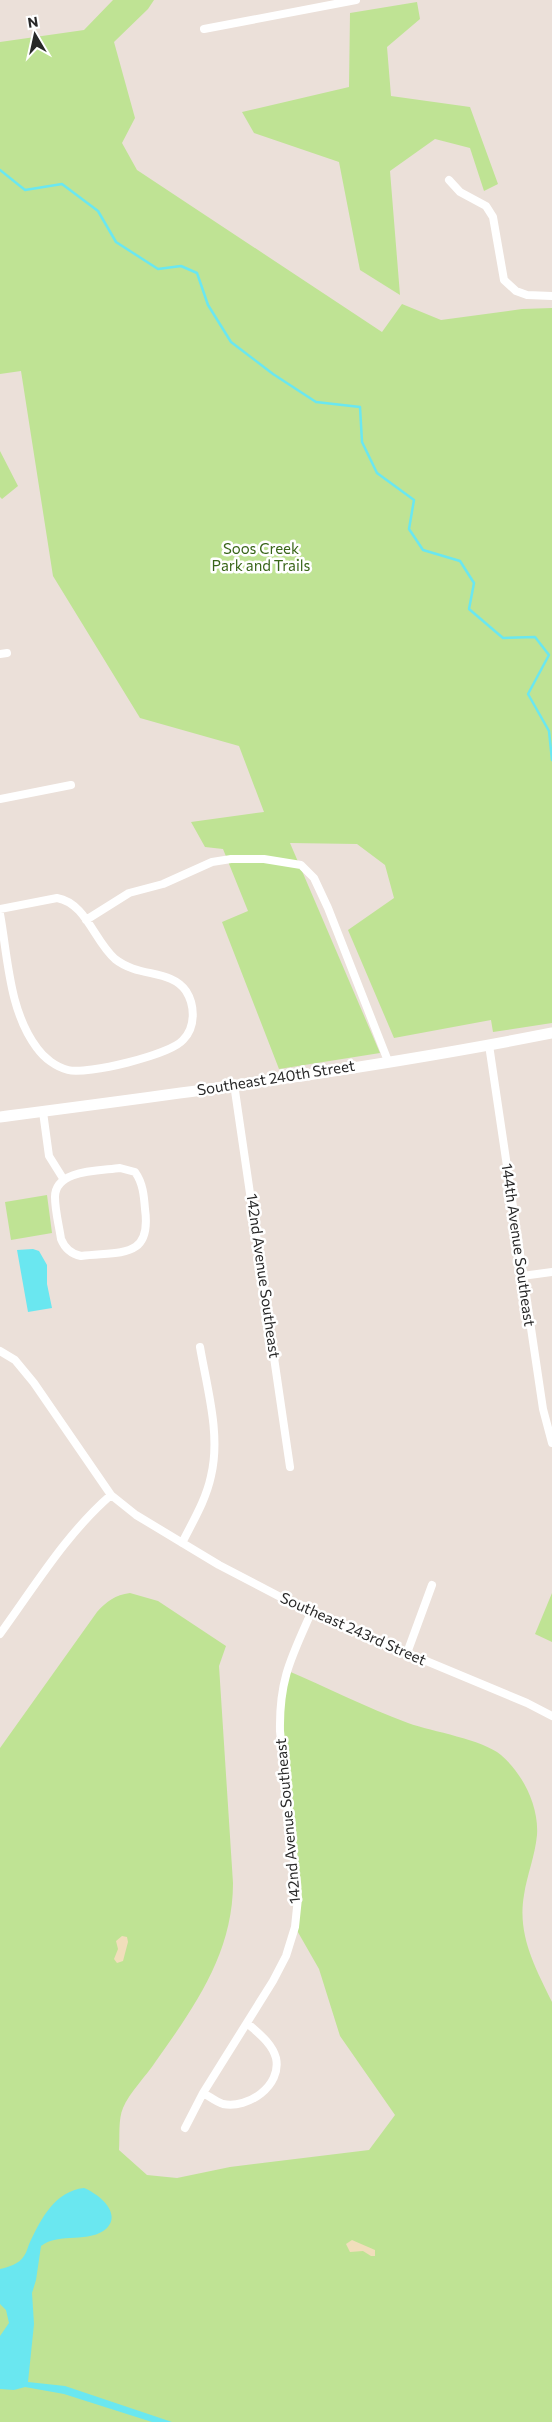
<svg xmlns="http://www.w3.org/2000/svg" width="552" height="2422" font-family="Commissioner,sans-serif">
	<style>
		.green { fill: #bfe394 }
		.sand { fill: #f1debb }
		.water { fill: #6ae7f0 }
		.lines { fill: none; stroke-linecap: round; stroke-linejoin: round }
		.stream { stroke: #6ae7f0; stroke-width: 2.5 }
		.street { stroke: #fff; stroke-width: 8 }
		.secondary { stroke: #fff; stroke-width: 11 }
		.labels { text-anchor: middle; stroke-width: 5; stroke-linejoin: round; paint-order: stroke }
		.park-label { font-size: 15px; fill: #386518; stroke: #fff }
		.street-label { font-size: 15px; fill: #282828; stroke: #fff }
	</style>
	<rect width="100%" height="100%" fill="#ebe0d9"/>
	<path class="green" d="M113 0H154L148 9 114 42 135 118 122 143 137 170 382 332 402 304 441 320 522 309 552 308V1023L493 1032 491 1020 394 1038 348 930 394 898 385 865 357 844 290 843 380 1053 279 1069 222 922 248 911 223 849 205 847 191 822 264 812 239 746 140 718 53 576 21 371 0 374V42L84 30Z
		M417 2 420 19 387 47 391 96 470 107 498 184 484 191 470 148 435 139 390 171 400 295 360 270 339 162 254 133 242 112 349 87 350 13Z
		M0 451 18 486 2 499 0 497Z
		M47 1195 52 1233 11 1240 5 1202Z
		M130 1593 158 1601 226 1646 219 1666 233 1883C233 1953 195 2006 156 2061 147 2075 129 2093 123 2108 118 2119 120 2137 119 2150L147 2175 177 2178 230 2167 369 2150 395 2115 340 2036 319 1969 295 1927 298 1898 280 1731 286 1670C326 1687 367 1708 408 1723 433 1732 482 1739 501 1755 523 1774 539 1806 537 1835 535 1856 527 1875 524 1895 517 1935 535 1967 552 2002V2422H0V1748L97 1612C107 1601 115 1595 130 1593Z
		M552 1593V1642L535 1634Z"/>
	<path class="sand" d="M122 1936 127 1937 128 1942 123 1961 117 1963 114 1959 118 1949 116 1941Z
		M352 2240 375 2250V2256H371L363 2251 350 2252 346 2244Z"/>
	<path class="water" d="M33 1249 39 1251 47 1265V1284L52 1308 28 1312 17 1250Z
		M84 2188C97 2193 122 2212 107 2228 90 2244 59 2232 41 2246L36 2280 32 2293 34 2324 28 2382 65 2386 172 2422H152L64 2394 25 2387 14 2390 0 2389V2336L9 2323 6 2310 0 2304V2269C9 2267 19 2264 24 2256 27 2252 28 2246 30 2242 41 2219 55 2191 84 2188Z"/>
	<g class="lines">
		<path class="stream" d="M0 170 25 190 62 184 98 211 116 242 158 269 181 266 197 273 208 305 231 342 273 374 316 402 360 407 362 442 377 473 414 500 409 529 423 550 460 561 474 583 469 609 503 638 535 637 549 655 528 694 549 731 552 760"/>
		<path class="street" d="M204 29 356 0
			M449 180 460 192 486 206 493 217 504 280 516 291 527 295 552 296
			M0 654 7 653
			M0 799 71 785
			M0 909 57 898C86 903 94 941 115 959 139 978 171 969 186 991 195 1005 196 1027 183 1040 170 1055 87 1075 68 1070 56 1067 44 1058 37 1048 9 1011 8 958 0 914
			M86 920 129 893 163 884 212 862 231 859H264L301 865 314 878 328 908 388 1061
			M489 1045 543 1409 552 1443
			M234 1084 290 1467
			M43 1112 49 1156 64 1180
			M120 1168 135 1172C143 1183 144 1196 145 1209 152 1260 119 1251 81 1256 71 1254 65 1249 61 1239 59 1225 55 1211 55 1197 55 1169 101 1171 120 1168Z
			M522 1276 552 1272
			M0 1351 15 1360 34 1383 111 1495 136 1515 219 1565 311 1613 527 1703 552 1716
			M182 1543C193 1521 206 1500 211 1476 221 1435 207 1388 200 1347
			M0 1634C35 1586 66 1534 111 1495
			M407 1653 432 1585
			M203 2093C209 2096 216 2102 223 2104 248 2109 282 2086 276 2058 272 2043 258 2033 247 2023
			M185 2128 203 2093 273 1981 286 1956 295 1927 298 1898 280 1731C279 1680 291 1658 311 1613"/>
		<path class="secondary" d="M0 1117C184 1093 370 1069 552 1033"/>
	</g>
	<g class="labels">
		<g class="park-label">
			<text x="261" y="554">Soos Creek<tspan x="261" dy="17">Park and Trails</tspan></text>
		</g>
		<g class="street-label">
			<text transform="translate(276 1078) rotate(-9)" y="5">Southeast 240th Street</text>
			<text transform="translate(518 1245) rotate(82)" y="5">144th Avenue Southeast</text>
			<text transform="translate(263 1276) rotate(82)" y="5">142nd Avenue Southeast</text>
			<text transform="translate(353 1629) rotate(24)" y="5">Southeast 243rd Street</text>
			<text transform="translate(288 1821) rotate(-95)" y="5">142nd Avenue Southeast</text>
		</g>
	</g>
	<g transform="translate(35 35) rotate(351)" stroke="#ffffff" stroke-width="4" paint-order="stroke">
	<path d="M0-4L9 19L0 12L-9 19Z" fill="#282828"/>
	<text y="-8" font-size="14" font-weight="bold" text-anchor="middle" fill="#282828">N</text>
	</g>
</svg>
